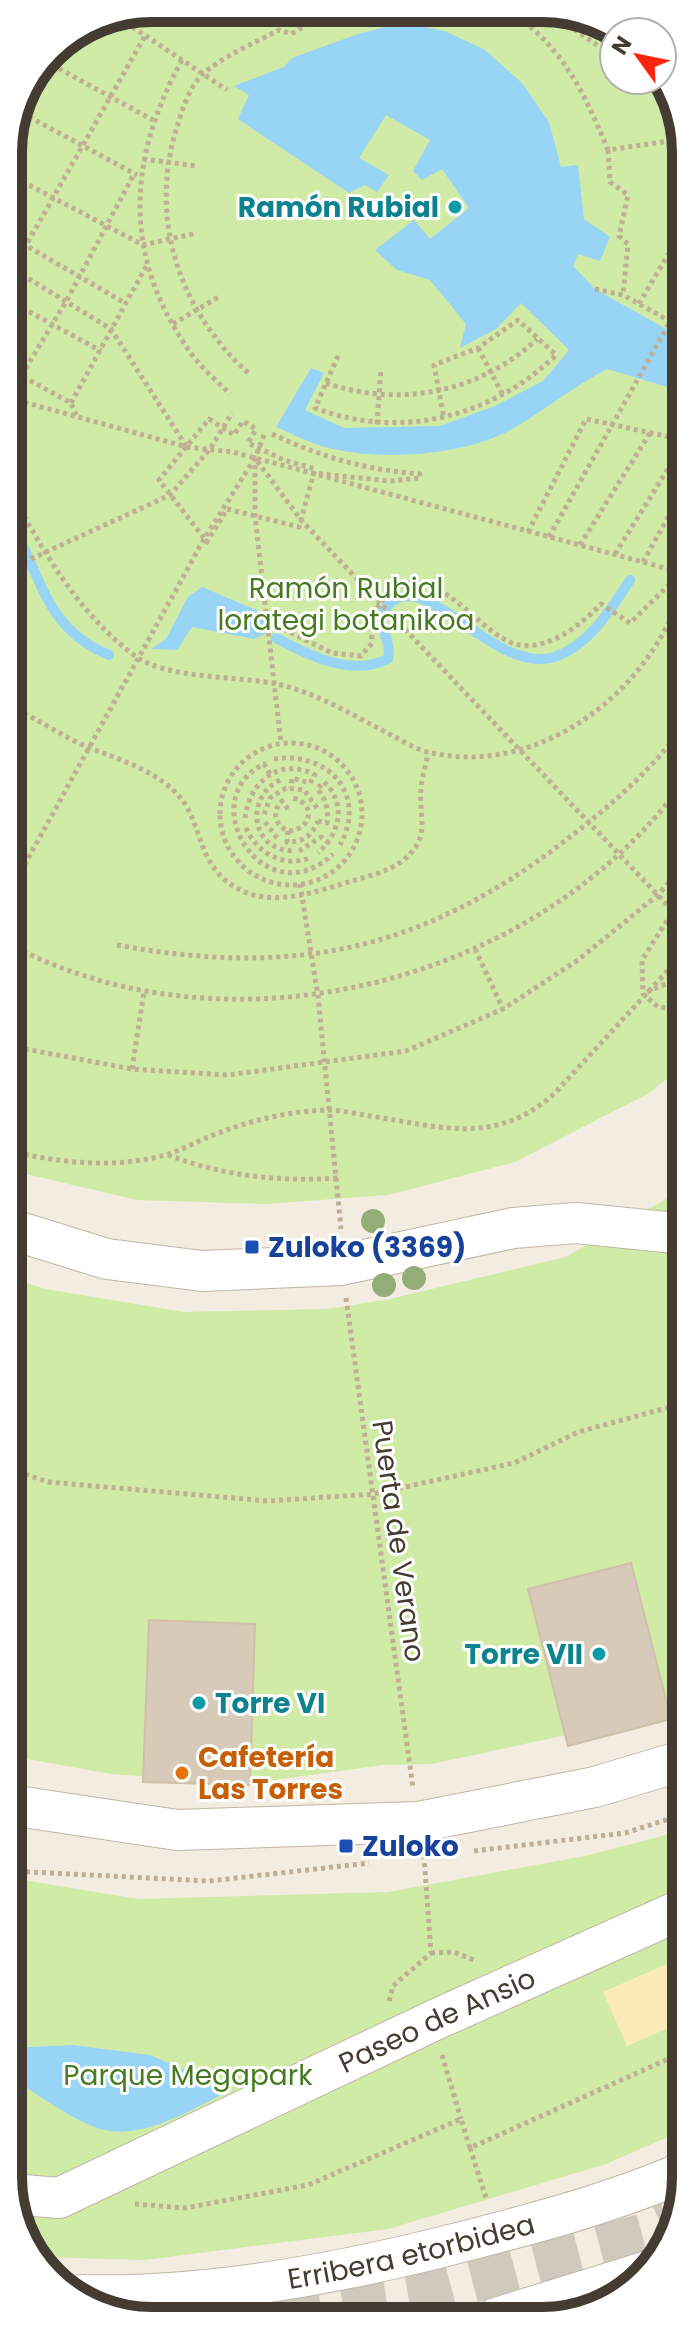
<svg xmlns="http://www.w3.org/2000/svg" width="694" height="2329" font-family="Poppins,sans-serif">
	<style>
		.green { fill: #cfeba6 }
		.sand { fill: #fceab8 }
		.water { fill: #97d4f6 }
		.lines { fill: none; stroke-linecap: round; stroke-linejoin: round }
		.stream { stroke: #97d4f6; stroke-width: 10 }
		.building { fill: #d8cab9; stroke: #d0bfa9; stroke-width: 2 }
		.major-tunnel { stroke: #cfc9be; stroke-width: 44; stroke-dasharray: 44 22; stroke-linecap: butt }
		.minor-casing { stroke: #c1b7a6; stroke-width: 42 }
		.path { stroke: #c1af93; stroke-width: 5; stroke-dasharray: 4 4; stroke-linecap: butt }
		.minor { stroke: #fff; stroke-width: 40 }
		.tree { fill: #94ad77 }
		.culture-dot { fill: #0f9aa8; stroke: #fff; stroke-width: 3 }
		.transit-dot { fill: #1a4fb4; stroke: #fff; stroke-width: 3 }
		.food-dot { fill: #e8710a; stroke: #fff; stroke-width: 3 }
		.labels { text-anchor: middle; stroke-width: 6; stroke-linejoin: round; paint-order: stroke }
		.culture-label { font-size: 28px; font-weight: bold; fill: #0d838f; stroke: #fff; text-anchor: end }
		.park-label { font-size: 28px; fill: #477a21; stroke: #fff }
		.transit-label { font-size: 28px; font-weight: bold; fill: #164399; stroke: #fff; text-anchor: start }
		.street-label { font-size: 28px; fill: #443c32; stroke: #fff }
		.food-label { font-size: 28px; font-weight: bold; fill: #c56008; stroke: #fff; text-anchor: start }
		.rim { fill: none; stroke: #443c32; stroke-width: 10 }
	</style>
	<rect width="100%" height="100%" fill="#f2ece1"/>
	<path class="green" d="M571 11 614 34V80H660L683 124 684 1065 649 1093 515 1162 388 1195 267 1204 137 1200 9 1170 8 143 51 50 97 19Z
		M685 1188V1701L599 1728 432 1764 383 1765 245 1784 111 1774 10 1756V1277L45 1289 184 1312 327 1309 390 1299 566 1257Z
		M685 1830 686 2129 606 2164 388 2229 145 2260 39 2257 11 2205 10 1878 138 1899 388 1892 585 1856Z"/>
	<path class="sand" d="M685 1956 686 2020 627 2046 603 1992Z"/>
	<path class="water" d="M401 23 445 31 485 50 522 83 549 122 561 167 578 165 584 219 610 237 600 261 578 254 573 266 595 289 684 339V392L607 369C574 386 546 409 514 428 467 455 386 461 333 449 314 445 294 435 276 427L311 368 324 373 305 410 344 428 440 426 495 406 543 381 569 350 521 303 496 329 460 348 466 324 430 280 397 270 375 250 414 220 430 239 469 208 442 169 422 180 413 171 430 140 386 115 359 158 389 175 377 192 365 185 349 193 238 119 249 95 234 86 284 67 292 58 358 34Z
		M202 587 261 612 267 633 254 639 192 627 177 650 151 649 166 639 188 597Z
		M72 2045 150 2055 231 2090C193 2108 141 2143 97 2128 67 2117 38 2094 11 2078V2048Z"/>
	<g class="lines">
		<path class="stream" d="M21 541C44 591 54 633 109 655
			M276 638C310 656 351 677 388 659 393 640 374 625 386 608 421 559 493 676 554 657 589 646 611 609 630 580"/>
	</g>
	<path class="building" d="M631 1563 671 1719 568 1746 528 1589Z
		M149 1620 255 1624 250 1785 143 1782Z"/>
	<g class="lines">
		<path class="major-tunnel" d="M278 2318 415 2296 645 2235 670 2223"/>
		<g class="minor-casing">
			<g id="minor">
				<path d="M10 1229 107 1259 202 1271 341 1265 513 1228 576 1223 685 1234"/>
				<path d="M10 1805 177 1830 418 1822 595 1787 685 1760"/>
				<path id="s1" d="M11 2194 59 2198 439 2018 685 1908"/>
				<path id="s2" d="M81 2295C202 2298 326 2276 442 2247 525 2226 607 2205 686 2171"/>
				<path d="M496 2318 651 2270"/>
			</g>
		</g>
		<path class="path" d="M548 11 614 57
			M511 12C564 48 584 93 608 150L683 139
			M119 18 227 90
			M182 60C128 158 122 254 188 349 199 366 216 380 230 394
			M45 61 153 120
			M641 80 679 116
			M22 113 137 175
			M8 143 68 38
			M608 150 610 182 628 195 619 236 628 244 623 295
			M143 159 197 166
			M8 174 143 245 197 233
			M8 235 125 303
			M8 266 111 329 186 446
			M8 277 145 36
			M595 289 623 295 684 329
			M8 300 101 351
			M639 304 683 229
			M173 324 220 296
			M478 348 503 395
			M338 356 315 408C399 440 491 418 556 355L518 320 478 348 434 365 444 418
			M9 369 71 403 77 417
			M248 373C179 310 148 218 177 127 182 110 190 85 204 73 225 55 255 43 279 30L291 34 310 23 312 15
			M326 383C400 408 479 393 537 339
			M9 396 67 300 134 174
			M9 398 187 447 233 452 684 573
			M71 403 148 263
			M209 419 234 435 243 421 256 429 248 443 284 460 315 469 299 527 227 509 207 542 159 480Z
			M377 424 381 368
			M272 434C321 457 366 470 420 474V478L390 481 311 473
			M264 435 255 458V516L281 743
			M9 498 17 504C50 562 81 615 135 656 166 679 239 676 277 684 318 693 356 717 393 736 405 742 419 751 432 753 544 777 655 687 684 583
			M528 532 586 419 684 440
			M549 537 684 297
			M580 545 650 433
			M615 554 684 443
			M643 562 684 489
			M9 569 170 495 210 449 232 413
			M674 570 684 554
			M269 622 332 653 361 656 372 643C371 622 372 609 389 594 434 555 476 632 515 644 546 653 582 624 601 604L630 623 682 572
			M9 707C38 718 62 737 90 748 118 759 142 766 166 784 204 812 192 851 225 880 263 912 311 893 352 881 378 873 403 869 418 843 426 827 419 806 421 789 422 777 426 765 428 753
			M220 814a71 71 0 1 1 142 0a71 71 0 1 1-142 0Z
			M274 759C328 751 368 794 340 845
			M270 774 264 764C191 800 265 918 333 854
			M280 780C245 797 250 850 293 851
			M288 809 282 801C271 812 275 825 288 831 312 830 317 803 292 798
			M264 814 270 798 286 788 304 790 318 809
			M245 818C249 782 280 756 315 775L310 783 292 778 291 788
			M318 821 327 823C329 811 326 798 317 789L324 782C347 803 340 833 318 853
			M265 822 277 838
			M246 828C257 853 283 868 310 858
			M288 831 287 842C303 842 312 836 318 821
			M299 851 321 837 329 843
			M300 884 318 996 341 1229
			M9 893 204 539 255 458 301 520 673 911 642 960 643 994 658 1007 684 1010
			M9 944C229 1062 540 983 684 781
			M117 945C291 977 420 952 562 843 607 809 650 772 684 726
			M475 949 503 1009
			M647 992 684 976
			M9 1046 132 1069 228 1075 406 1051 503 1009 578 960 659 894 684 865
			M132 1069 144 992
			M9 1151C61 1163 114 1169 165 1155 183 1150 199 1140 216 1134 251 1120 290 1111 328 1110 342 1110 357 1114 370 1116 442 1127 495 1146 554 1094L684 953
			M168 1155C223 1176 280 1182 338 1178
			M346 1298 413 1788
			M10 1469 48 1482 268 1501 373 1494 514 1463 578 1432 685 1403
			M474 1851 625 1833 685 1814
			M10 1871 209 1881 369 1863
			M431 1953 454 1952 476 1961
			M389 2001 393 1986 431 1953 424 1857
			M442 2055 461 2119
			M470 2148 487 2201
			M135 2204 185 2208 308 2185 461 2119 470 2148 686 2051"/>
		<use href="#minor" class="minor"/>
	</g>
	<g class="tree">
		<circle cx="373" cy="1221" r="12"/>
		<circle cx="414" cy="1278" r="12"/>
		<circle cx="384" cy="1285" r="12"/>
	</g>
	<g class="culture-dot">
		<circle cx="455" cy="207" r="8"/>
		<circle cx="599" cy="1654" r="8"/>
		<circle cx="199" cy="1703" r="8"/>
	</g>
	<g class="transit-dot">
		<rect x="244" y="1239" width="16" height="16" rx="4"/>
		<rect x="338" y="1838" width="16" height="16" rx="4"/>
	</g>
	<circle class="food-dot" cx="182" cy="1773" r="8"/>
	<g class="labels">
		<g class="culture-label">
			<text x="439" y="217">Ramón Rubial</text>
			<text x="583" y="1664">Torre VII</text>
			<text x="215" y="1713" text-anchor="start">Torre VI</text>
		</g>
		<g class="park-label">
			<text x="346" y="598">Ramón Rubial<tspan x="346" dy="32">lorategi botanikoa</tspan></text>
			<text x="188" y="2085">Parque Megapark</text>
		</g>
		<g class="transit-label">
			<text x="268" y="1257">Zuloko (3369)</text>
			<text x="362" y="1856">Zuloko</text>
		</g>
		<g class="street-label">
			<text transform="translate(399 1541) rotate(82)" y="10">Puerta de Verano</text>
			<text dy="10" stroke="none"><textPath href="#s1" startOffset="466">Paseo de Ansio</textPath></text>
			<text dy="10" stroke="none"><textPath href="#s2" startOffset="334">Erribera etorbidea</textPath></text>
		</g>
		<g class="food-label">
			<text x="198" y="1767">Cafetería<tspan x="198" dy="32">Las Torres</tspan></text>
		</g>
	</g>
	<path d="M0 0H694V2329H0ZM152 22H542A130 130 0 0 1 672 152V2177A130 130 0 0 1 542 2307H152A130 130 0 0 1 22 2177V152A130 130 0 0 1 152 22Z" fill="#fff" fill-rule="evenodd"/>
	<path class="rim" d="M152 22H542A130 130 0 0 1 672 152V2177A130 130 0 0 1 542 2307H152A130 130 0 0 1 22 2177V152A130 130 0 0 1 152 22Z"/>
	<g transform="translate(638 56) rotate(303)"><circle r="38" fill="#ffffff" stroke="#b4b1ad" stroke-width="2"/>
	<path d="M0-6L14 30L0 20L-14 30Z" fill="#ff240c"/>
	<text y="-12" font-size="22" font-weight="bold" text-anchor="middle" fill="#443c32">N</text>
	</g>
</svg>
